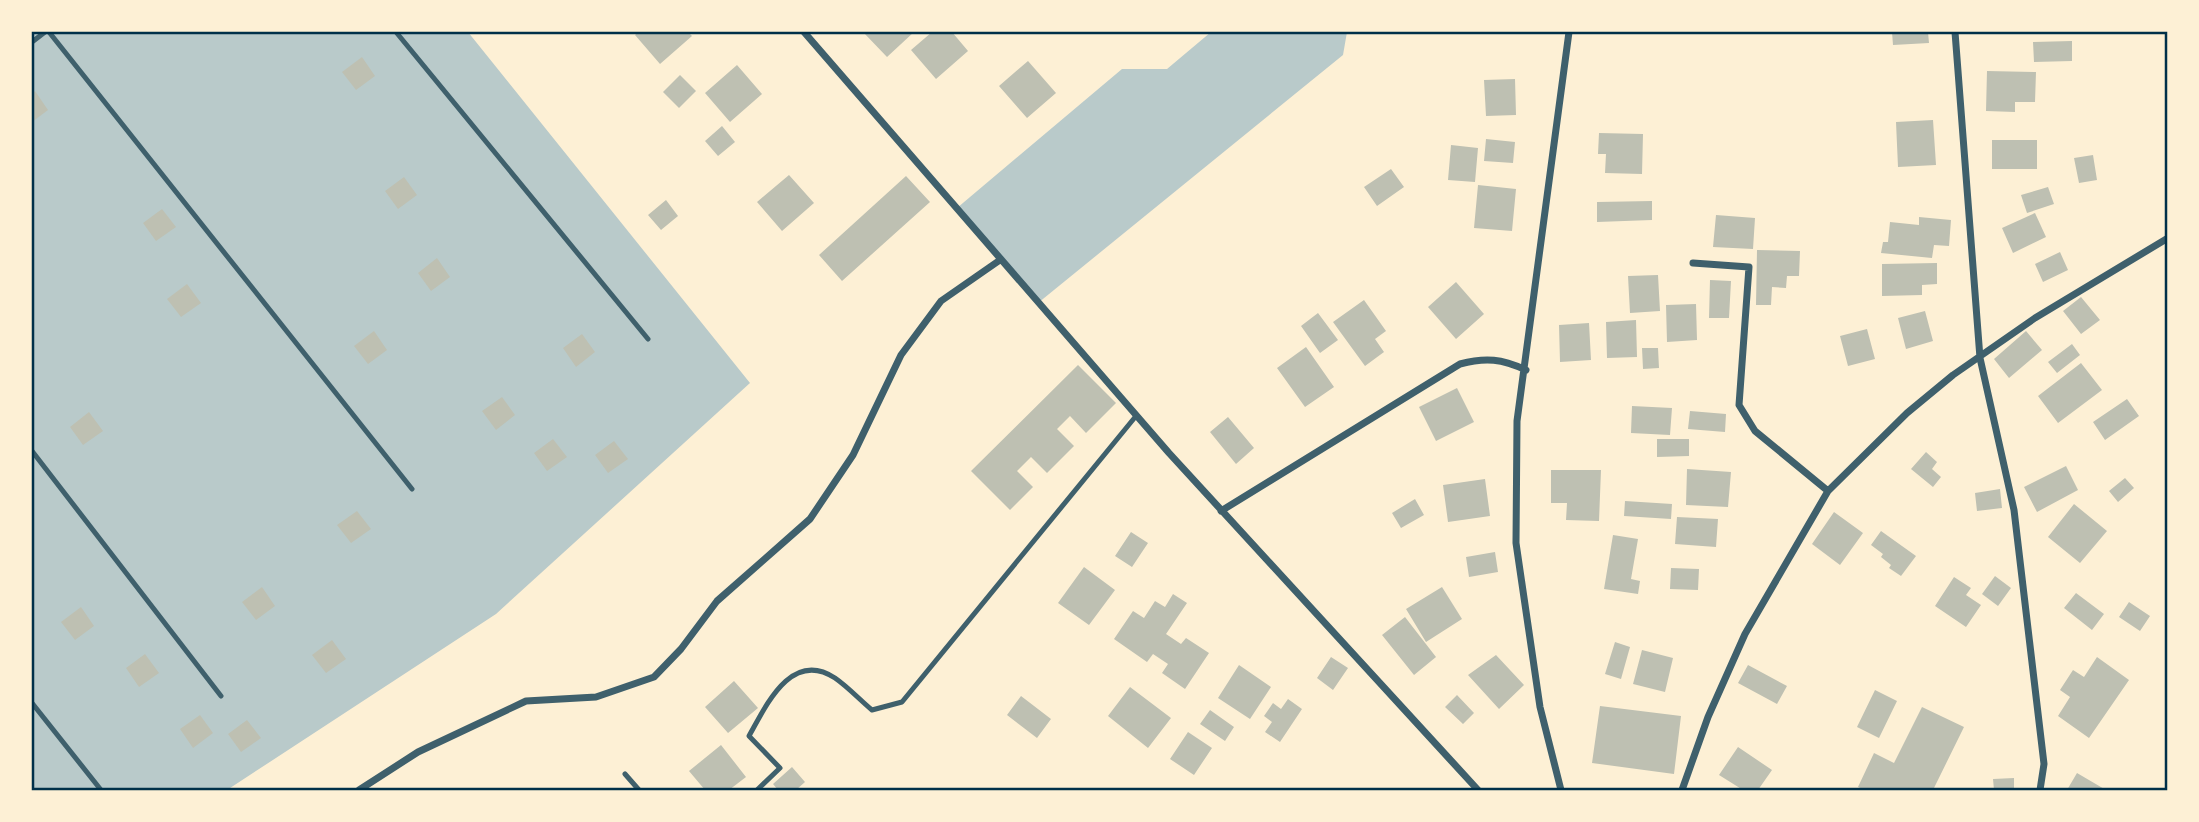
<svg xmlns="http://www.w3.org/2000/svg" width="2199" height="822" font-family="'Fira Sans Condensed',sans-serif">
	<style>
		.green { fill: #b9caca }
		.building { fill: #bec0b2 }
		.lines { fill: none; stroke-linecap: round; stroke-linejoin: round }
		.service { stroke: #3f606c; stroke-width: 5 }
		.minor { stroke: #3f606c; stroke-width: 7 }
		.neatline { fill: none; stroke: #003049; stroke-width: 2.5 }
	</style>
	<rect width="100%" height="100%" fill="#fdf0d5"/>
	<path class="green" d="M32 32H468L750 383 496 614 227 790H32Z
		M1211 32H1347L1343 55 1038 303 957 208 1122 69H1167Z"/>
	<path class="building" d="M638 32H688L692 36 660 64 635 35Z
		M863 32H914L887 57Z
		M932 32H952L968 51 936 79 911 50Z
		M1892 32H1928L1929 43 1893 45Z
		M2072 41V61L2034 62 2033 42Z
		M362 57 375 76 356 90 342 72Z
		M1028 61 1056 93 1027 118 999 86Z
		M737 65 762 94 730 122 705 93Z
		M1987 71 2036 72 2035 102H2015V112L1986 111Z
		M680 75 696 91 679 108 663 92Z
		M1515 79 1516 115 1486 116 1484 80Z
		M35 91 48 110 32 122V94Z
		M1933 120 1936 165 1898 167 1896 122Z
		M722 126 735 142 718 156 705 141Z
		M1599 133 1643 134 1642 174 1605 173 1606 154H1598Z
		M1486 139 1515 142 1513 163 1484 161Z
		M1992 140H2037V169H1992Z
		M1451 145 1478 148 1475 182 1448 180Z
		M2093 155 2097 180 2079 183 2074 158Z
		M1391 169 1404 187 1377 206 1364 187Z
		M789 175 814 203 782 231 757 202Z
		M906 176 930 202 842 281 819 255Z
		M404 177 417 195 398 209 385 191Z
		M1478 185 1516 189 1512 231 1474 228Z
		M2048 187 2054 204 2027 213 2021 195Z
		M666 200 678 216 661 230 648 215Z
		M1652 201V220L1597 222V202Z
		M162 209 176 227 156 241 143 223Z
		M2035 213 2046 237 2013 253 2002 228Z
		M1716 215 1755 218 1753 249 1713 247Z
		M1919 217 1951 220 1949 246 1934 245 1932 258 1881 253 1883 242H1888L1890 222 1919 225Z
		M1757 250 1800 251 1799 276H1787L1786 288 1772 287 1771 305H1756Z
		M2060 252 2068 270 2043 282 2035 264Z
		M437 258 450 277 431 291 418 273Z
		M1937 263V284L1922 285V295L1882 296V264Z
		M1658 275 1660 311 1630 313 1628 276Z
		M1710 280 1731 281 1729 318H1709Z
		M1456 282 1484 314 1456 339 1428 307Z
		M187 284 201 303 181 317 167 299Z
		M2081 297 2100 320 2081 334 2063 311Z
		M1364 300 1386 331 1375 339 1384 352 1365 366 1333 322Z
		M1696 304 1697 340 1667 342 1666 305Z
		M1925 311 1933 341 1906 349 1898 318Z
		M1318 313 1338 340 1320 353 1301 326Z
		M1636 320 1637 357 1607 358 1606 322Z
		M1589 323 1591 360 1560 362 1559 325Z
		M1867 329 1875 359 1848 366 1840 336Z
		M374 331 387 350 368 364 354 346Z
		M2026 331 2042 350 2009 378 1994 359Z
		M582 334 595 352 576 367 563 348Z
		M2072 344 2080 355 2057 373 2048 362Z
		M1306 347 1334 387 1305 407 1277 368Z
		M1642 348H1658L1659 368 1643 369Z
		M2081 363 2102 390 2058 423 2038 396Z
		M1078 365 1116 403 1086 433 1070 416 1057 429 1074 446 1047 473 1031 457 1017 471 1033 487 1010 510 971 471Z
		M1457 388 1474 422 1436 441 1419 407Z
		M502 397 515 415 496 430 482 411Z
		M2127 399 2139 416 2105 440 2093 422Z
		M1632 406 1672 408 1670 435 1631 433Z
		M1690 411 1726 414 1725 432 1688 429Z
		M89 412 103 431 83 445 70 427Z
		M1228 417 1254 448 1236 464 1210 432Z
		M553 439 567 457 547 471 534 453Z
		M1657 439H1689V456L1657 457Z
		M614 441 628 459 608 473 595 455Z
		M1926 452 1937 462 1932 469 1941 477 1933 487 1911 469Z
		M2066 466 2078 490 2037 512 2024 487Z
		M1687 469 1731 472 1728 507 1686 505Z
		M1551 470H1601L1599 521 1566 520 1567 503H1551Z
		M2125 478 2134 488 2118 502 2109 491Z
		M1485 479 1490 516 1448 522 1443 485Z
		M2000 489 2002 508 1977 511 1975 493Z
		M1415 499 1424 515 1401 528 1392 513Z
		M1625 501 1672 504 1671 519 1624 516Z
		M2074 504 2107 531 2080 563 2048 537Z
		M357 511 371 529 351 543 337 525Z
		M1834 512 1863 533 1840 565 1812 544Z
		M1677 517 1718 519 1716 547 1675 544Z
		M1881 531 1916 556 1901 576 1889 568 1891 565 1881 557 1883 554 1871 545Z
		M1131 532 1148 543 1132 567 1115 556Z
		M1613 535 1638 539 1631 579 1640 581 1638 594 1604 589Z
		M1495 552 1498 572 1469 577 1466 557Z
		M1084 567 1115 590 1089 625 1058 603Z
		M1671 568 1699 569 1698 590 1670 589Z
		M1995 576 2011 588 1998 606 1982 594Z
		M1954 577 1971 588 1966 595 1981 605 1966 627 1935 606Z
		M262 587 275 606 256 620 242 602Z
		M1442 587 1462 619 1426 642 1406 609Z
		M2076 593 2104 614 2092 630 2064 608Z
		M1173 594 1187 603 1166 634 1181 644 1186 638 1209 653 1185 689 1162 673 1168 664 1153 654 1147 662 1114 639 1133 611 1144 618 1155 601 1165 607Z
		M2129 602 2150 616 2140 631 2119 617Z
		M81 607 94 626 75 640 61 622Z
		M1405 617 1436 657 1414 675 1382 635Z
		M332 640 346 659 326 673 312 655Z
		M1615 642 1630 647 1621 679 1605 674Z
		M1642 650 1673 658 1665 692 1633 684Z
		M145 654 159 673 139 687 126 668Z
		M1496 655 1524 685 1499 709 1468 675Z
		M1331 657 1348 668 1333 690 1317 678Z
		M2097 657 2129 680 2089 738 2058 716 2070 697 2060 690 2073 670 2084 677Z
		M1239 665 1271 687 1250 719 1218 698Z
		M1748 665 1787 686 1777 704 1738 683Z
		M734 681 758 708 728 733 705 707Z
		M1130 687 1171 718 1148 748 1108 716Z
		M1875 690 1897 701 1879 738 1857 727Z
		M1457 695 1474 713 1463 724 1445 707Z
		M1021 696 1051 719 1037 738 1007 715Z
		M1288 699 1302 709 1280 742 1265 732 1272 722 1264 716 1273 703 1281 709Z
		M1600 706 1681 716 1674 774 1592 763Z
		M1922 707 1964 727 1933 790H1865L1858 787 1874 753 1894 763Z
		M1210 710 1234 727 1225 741 1200 724Z
		M200 715 213 733 193 748 180 729Z
		M247 720 261 738 241 752 228 734Z
		M1188 732 1212 748 1194 775 1170 759Z
		M721 745 746 777 729 790H705L689 771Z
		M1738 747 1772 770 1758 790H1743L1719 775Z
		M792 767 805 782 796 790H778L773 784Z
		M2077 773 2106 790H2067Z
		M2014 778V790H1994L1993 779Z"/>
	<g class="lines">
		<path class="service" d="M49 32 412 489
			M396 32 648 339
			M32 42 45 32
			M32 451 221 696
			M32 703 101 790
			M625 774 639 790
			M757 790 780 768 749 736C766 706 791 649 835 678 848 687 860 700 872 710L902 702 1136 416"/>
		<path class="minor" d="M804 32 1169 453 1478 790
			M1955 32 1980 358 2014 510 2044 764 2040 790
			M1693 263 1749 267 1739 405 1755 431 1828 491
			M1221 511 1460 364C1486 357 1502 359 1526 370
			M359 790 418 752 526 701 596 697 654 677 681 649 717 601 810 519 853 455 901 355 941 301 1000 260
			M1561 790 1540 707 1516 543 1517 421 1569 32
			M1682 790 1708 717 1745 634 1828 491 1907 413 1953 375 2035 318 2168 238"/>
	</g>
	<rect width="2199" height="822" fill="none" stroke="#fdf0d5" stroke-width="66"/>
	<rect x="33" y="33" width="2133" height="756" class="neatline"/>
</svg>
